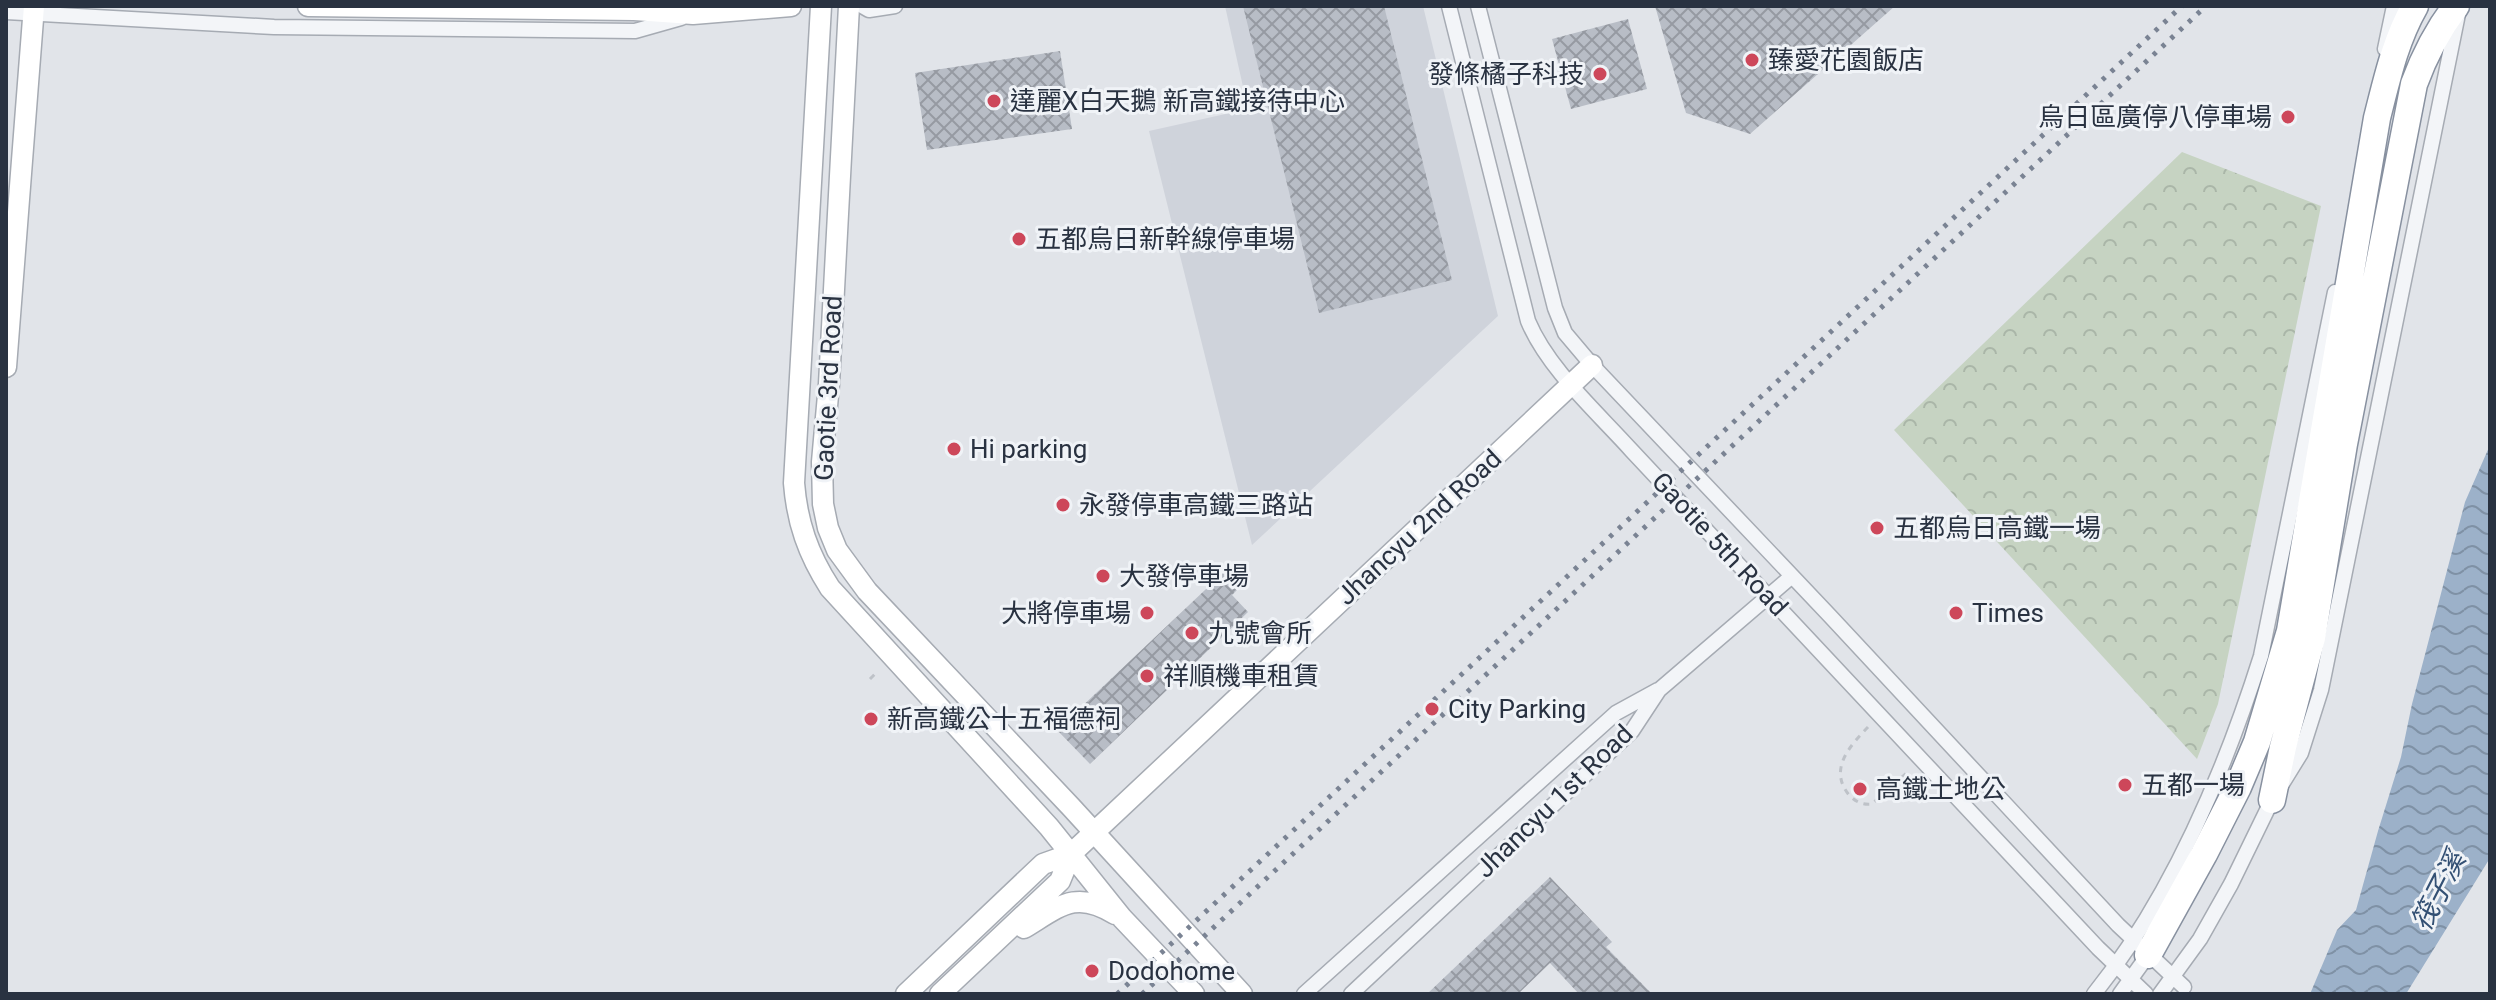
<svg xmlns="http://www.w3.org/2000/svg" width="2496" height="1000" font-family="Roboto,'Noto Sans TC',sans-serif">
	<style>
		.built { fill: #cfd3db }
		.park { fill: url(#park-crowns) }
		.water { fill: url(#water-waves) }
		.building { fill: url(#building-cross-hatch) }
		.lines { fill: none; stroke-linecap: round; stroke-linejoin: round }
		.street-casing { stroke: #a6abb3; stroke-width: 17 }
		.secondary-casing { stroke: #a6abb3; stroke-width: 23 }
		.highway-casing { stroke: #8891a0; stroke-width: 29 }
		.path { stroke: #bec2c8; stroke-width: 3; stroke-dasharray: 6 6; stroke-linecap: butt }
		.street { stroke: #f3f5f8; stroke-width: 14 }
		.secondary { stroke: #fff; stroke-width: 20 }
		.highway { stroke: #fff; stroke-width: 26 }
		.rail { stroke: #7a8393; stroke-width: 5; stroke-dasharray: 4 8; stroke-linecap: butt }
		.poi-dot { fill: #cd475a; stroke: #f0f3f7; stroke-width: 3 }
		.labels { text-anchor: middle; stroke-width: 6; stroke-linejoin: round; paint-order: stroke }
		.poi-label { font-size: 26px; fill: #293241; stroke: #f0f3f7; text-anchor: start }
		.street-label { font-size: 26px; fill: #293241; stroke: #f0f3f7 }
		.water-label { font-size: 28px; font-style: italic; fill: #335074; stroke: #f0f3f7 }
	</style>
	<defs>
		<pattern id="park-crowns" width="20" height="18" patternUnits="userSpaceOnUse" patternTransform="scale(2)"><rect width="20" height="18" fill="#c6d3c2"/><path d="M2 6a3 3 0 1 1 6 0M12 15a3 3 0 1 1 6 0" fill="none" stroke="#aab6a8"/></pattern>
		<pattern id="water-waves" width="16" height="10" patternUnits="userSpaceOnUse" patternTransform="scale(2)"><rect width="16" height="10" fill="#9cb1c9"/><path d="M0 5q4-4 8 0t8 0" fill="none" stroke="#7f91a5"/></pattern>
		<pattern id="building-cross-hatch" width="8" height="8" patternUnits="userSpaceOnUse" patternTransform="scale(2)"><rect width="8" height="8" fill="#b8bdc6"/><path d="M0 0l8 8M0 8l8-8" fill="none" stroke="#969aa2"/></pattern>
	</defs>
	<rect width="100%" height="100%" fill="#e1e4e9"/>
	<path class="built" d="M1225 6H1423L1498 316 1252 545 1149 131 1248 109Z"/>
	<path class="park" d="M2182 152 2321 206 2218 704 2197 759 1894 430Z"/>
	<path class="water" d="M2490 445V858L2406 994H2310L2337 930 2356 910 2378 831 2401 757 2412 704 2465 502Z"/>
	<path class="building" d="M1243 6H1384L1452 280 1319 313Z
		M1655 6H1895L1750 134 1686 113Z
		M1628 19 1647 89 1571 109 1552 39Z
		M1060 51 1072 129 927 150 915 73Z
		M1224 572 1239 588 1232 595 1248 612 1090 764 1057 730Z
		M1550 877 1612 942 1606 947 1652 994H1579L1550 963 1518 994H1427Z"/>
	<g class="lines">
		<g class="street-casing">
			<path id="street" d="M862 6 869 10 895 6
				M1449 6 1528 321C1548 369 1597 412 1632 451L2098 948 2146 994
				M1478 6 1555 308 1565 333 1592 365 1830 616 2118 925 2184 987
				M6 12 274 27 635 31 681 18
				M2385 49 2394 6
				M1304 994 1616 713 1658 690
				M1351 994 1632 731 1659 690 1792 576
				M2094 994C2171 898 2224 773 2261 656L2335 292
				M2120 994 2148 955
				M2160 994 2200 939 2231 884 2272 800 2301 753 2321 690 2458 14"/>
		</g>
		<g class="secondary-casing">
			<path id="secondary" d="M308 6 634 10 693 14 791 6
				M821 6 794 483C797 522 808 554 830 588L1049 827 1122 918 1194 994
				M849 6 829 384 822 462 823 504 828 528 837 550 867 591 1071 807 1242 994
				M6 367 34 6
				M1024 928C1059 907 1075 889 1115 914
				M906 994 1043 864 1071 854
				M940 994 1060 881 1071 854 1592 365"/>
		</g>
		<g class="highway-casing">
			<path id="highway" d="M2272 800 2283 747 2312 638 2344 444 2414 84C2425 54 2437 31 2456 6
				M2148 955 2204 854 2238 787 2257 742 2290 631 2377 118C2387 79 2395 41 2415 6"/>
		</g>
		<path class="path" d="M870 679 878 671
			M1868 727C1850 746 1828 769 1849 795 1856 802 1862 805 1872 804L1910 770"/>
		<use href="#street" class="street"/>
		<use href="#secondary" class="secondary"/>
		<use href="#highway" class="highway"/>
		<path class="rail" d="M1117 994 2182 6
			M1142 994 2206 6"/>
	</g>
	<g class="poi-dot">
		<circle cx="1752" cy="60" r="8"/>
		<circle cx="1600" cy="74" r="8"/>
		<circle cx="994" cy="101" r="8"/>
		<circle cx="2288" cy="117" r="8"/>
		<circle cx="1019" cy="239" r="8"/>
		<circle cx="954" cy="449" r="8"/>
		<circle cx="1063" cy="505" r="8"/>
		<circle cx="1877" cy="528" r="8"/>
		<circle cx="1103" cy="576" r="8"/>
		<circle cx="1147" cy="613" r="8"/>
		<circle cx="1956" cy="613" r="8"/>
		<circle cx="1192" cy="633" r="8"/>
		<circle cx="1147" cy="676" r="8"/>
		<circle cx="1432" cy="709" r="8"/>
		<circle cx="871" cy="719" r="8"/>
		<circle cx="2125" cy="785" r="8"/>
		<circle cx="1860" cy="789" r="8"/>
		<circle cx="1092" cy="971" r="8"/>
	</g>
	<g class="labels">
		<g class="poi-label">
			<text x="1768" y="69">臻愛花園飯店</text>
			<text x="1584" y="83" text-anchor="end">發條橘子科技</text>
			<text x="1010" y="110">達麗X白天鵝 新高鐵接待中心</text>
			<text x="2272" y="126" text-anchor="end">烏日區廣停八停車場</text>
			<text x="1035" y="248">五都烏日新幹線停車場</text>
			<text x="970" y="458">Hi parking</text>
			<text x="1079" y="514">永發停車高鐵三路站</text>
			<text x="1893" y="537">五都烏日高鐵一場</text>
			<text x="1119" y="585">大發停車場</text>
			<text x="1131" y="622" text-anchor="end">大將停車場</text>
			<text x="1972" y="622">Times</text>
			<text x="1208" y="642">九號會所</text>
			<text x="1163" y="685">祥順機車租賃</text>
			<text x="1448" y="718">City Parking</text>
			<text x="887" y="728">新高鐵公十五福德祠</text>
			<text x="2141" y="794">五都一場</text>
			<text x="1876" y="798">高鐵土地公</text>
			<text x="1108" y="980">Dodohome</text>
		</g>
		<g class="street-label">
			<text transform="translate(828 388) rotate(-87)" y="9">Gaotie 3rd Road</text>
			<text transform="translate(1419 527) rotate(-43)" y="9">Jhancyu 2nd Road</text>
			<text transform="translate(1720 544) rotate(47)" y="9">Gaotie 5th Road</text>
			<text transform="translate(1554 801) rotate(-44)" y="9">Jhancyu 1st Road</text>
		</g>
		<g class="water-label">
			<text transform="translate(2438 891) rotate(-63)" y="10">筏子溪</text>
		</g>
	</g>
	<rect width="2496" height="1000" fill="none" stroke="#293241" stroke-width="16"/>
</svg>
